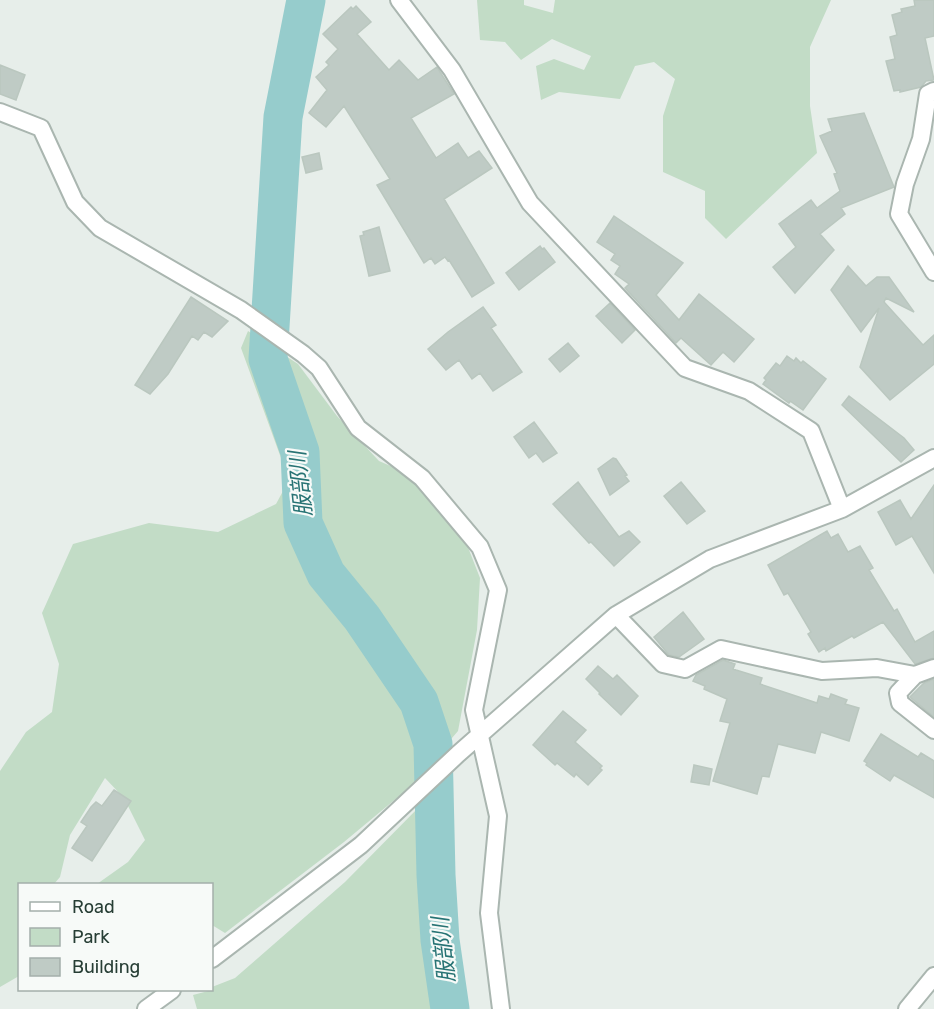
<svg xmlns="http://www.w3.org/2000/svg" width="934" height="1009" font-family="Rubik,'Noto Sans JP',sans-serif">
	<style>
		.green { fill: #c2dcc6 }
		.lines { fill: none; stroke-linecap: round; stroke-linejoin: round }
		.river { stroke: #96cccc; stroke-width: 39 }
		.building { fill: #bfcbc5; stroke: #bac7bf; stroke-width: 1.5 }
		.minor-casing { stroke: #aab6b0; stroke-width: 20 }
		.minor { stroke: #fff; stroke-width: 16 }
		.labels { text-anchor: middle; stroke-width: 4.5; stroke-linejoin: round; paint-order: stroke }
		.water-label { font-size: 22px; font-style: italic; fill: #277374; stroke: #f7faf8 }
	</style>
	<rect width="100%" height="100%" fill="#e7eeea"/>
	<path class="green" d="M477 0H524V5L553 13 555 0H831L810 47V106L817 153 726 239 705 218V191L663 172V116L675 79 654 62 635 66 620 99 559 92 541 100 536 66 554 59 584 70 591 56 552 39 521 60 505 42 480 40Z
		M248 331 298 364 337 416 379 461 409 474 464 537 480 578 477 630 458 731 410 787 344 842 225 933 212 925V884H97L128 862 145 840 124 798 105 778 70 835 60 877 54 884H20L19 976 0 987V771L26 732 52 712 59 664 42 613 73 544 149 523 218 532 276 504 289 480 241 348Z
		M422 804 423 895 435 993 440 1009H197L193 995 212 990V987L235 978 345 882Z"/>
	<g class="lines">
		<path class="river" d="M306 0 283 117 268 359 300 452 303 523 326 574 362 618 419 702 433 744 436 875 440 940 450 1009"/>
	</g>
	<path class="building" d="M914 0H934V36L925 38 934 80 926 81 921 87 900 92V90L894 91 886 61 895 59 890 37 897 35 892 15 902 12 901 9 915 6Z
		M356 6 371 22 357 34 389 70 399 60 418 80 437 67 454 94 411 118 436 158 458 143 468 158 479 151 492 168 444 199 494 283 472 297 449 260 448 261 445 257 435 264 431 258 424 263 377 185 390 179 344 106 326 127 309 113 327 90 316 77 329 65 326 62 338 49 323 34 351 7 353 9Z
		M0 65 25 75 16 100 0 94Z
		M864 113 894 187 841 208 845 214 820 234 834 250 795 293 773 267 796 247 779 224 811 200 817 208 840 191 834 174 837 173 820 136 832 131 828 119Z
		M319 153 322 169 306 173 302 157Z
		M614 216 683 263 656 295 679 320 699 294 754 339 734 362 723 352 711 365 681 338 676 343 625 288 629 284 615 274 620 266 611 260 615 254 597 242Z
		M379 227 390 271 369 276 360 236 364 235 363 232Z
		M540 246 542 249 544 248 555 262 519 290 506 273Z
		M848 266 866 286 877 277H889L914 312 886 298 884 302 923 345 934 335V364L890 400 860 367 879 308 861 332 831 290Z
		M191 297 228 321 212 337 204 332 198 340 192 336 168 374 150 394 135 385Z
		M610 303 635 330 622 343 596 316Z
		M483 307 496 325 491 328 522 372 493 391 480 373 472 379 459 360 446 370 428 349 448 332Z
		M568 343 579 356 560 372 549 359Z
		M787 356 794 361 796 358 801 363 803 361 826 379 803 410 790 401 789 403 763 384 766 380 764 378 776 363 780 366Z
		M849 396 904 438 914 450 901 462 842 405Z
		M534 422 557 453 543 462 536 453 529 458 514 437Z
		M613 458 616 459 627 475 625 476 629 481 610 495 598 469Z
		M578 482 619 537 629 531 640 542 614 566 591 542 589 543 553 504Z
		M681 482 705 511 687 524 664 496Z
		M934 485V573L912 536 896 545 878 512 900 500 911 519Z
		M827 531 831 538 838 534 848 552 860 546 873 568 869 570 894 611 897 609 915 642 934 631V658L915 664 883 622 854 638 852 636 826 651 825 648 819 652 808 634 811 632 788 593 784 595 768 565Z
		M683 612 704 639 679 657 669 655 654 637Z
		M723 660 735 664 733 669 736 670 762 678 760 684 817 703 819 696 829 699 831 694 847 700 845 704 859 708 849 741 821 732 815 753 778 744 769 777 762 776 757 794 713 781 730 723 720 721 727 699 704 689 705 686 693 681 696 675Z
		M598 666 613 679 617 675 638 696 621 715 599 694 600 693 586 679Z
		M934 679V717L910 697 924 683Z
		M563 711 586 730 575 742 602 766 600 768 602 770 588 785 576 774 574 777 557 763 555 765 533 745Z
		M881 734 918 757 921 753 934 761V798L894 775 890 781 866 765 867 763 864 761Z
		M694 765 712 769 709 785 691 782Z
		M114 790 131 801 92 861 72 848 87 826 81 822 91 807 96 802 102 806Z"/>
	<g class="lines">
		<g class="minor-casing">
			<path id="minor" d="M399 0 452 70 530 203 685 368 749 391 811 431 842 509
				M934 91 928 94 921 139 905 184 899 214 934 272
				M0 112 41 128 75 202 100 228 241 310 303 354 319 368 358 428 422 478 480 547 498 590 474 710 498 816 489 913 501 1009
				M616 615 663 664 685 669 721 649 822 671 877 668 915 675 934 668
				M915 675 898 693 900 703 934 730
				M212 959 361 845 458 754 616 615 710 559 842 509 934 458
				M146 1009 172 990
				M907 1009 934 976"/>
		</g>
		<use href="#minor" class="minor"/>
	</g>
	<g class="labels">
		<g class="water-label">
			<text transform="translate(300 484) rotate(-96)" y="8">服部川</text>
			<text transform="translate(443 950) rotate(-96)" y="8">服部川</text>
		</g>
	</g>
	<rect x="18" y="883" width="195" height="108" fill="#f7faf8" stroke="#a4afaa" stroke-width="1.5"/>
	<rect x="30" y="902" width="30" height="9" fill="#ffffff" stroke="#a4afaa" stroke-width="1.5"/>
	<text x="72" y="913" font-size="18" fill="#273e35">Road</text>
	<rect x="30" y="928" width="30" height="18" fill="#c2dcc6" stroke="#a4afaa" stroke-width="1.5"/>
	<text x="72" y="943" font-size="18" fill="#273e35">Park</text>
	<rect x="30" y="958" width="30" height="18" fill="#bfcbc5" stroke="#a4afaa" stroke-width="1.5"/>
	<text x="72" y="973" font-size="18" fill="#273e35">Building</text>
</svg>
